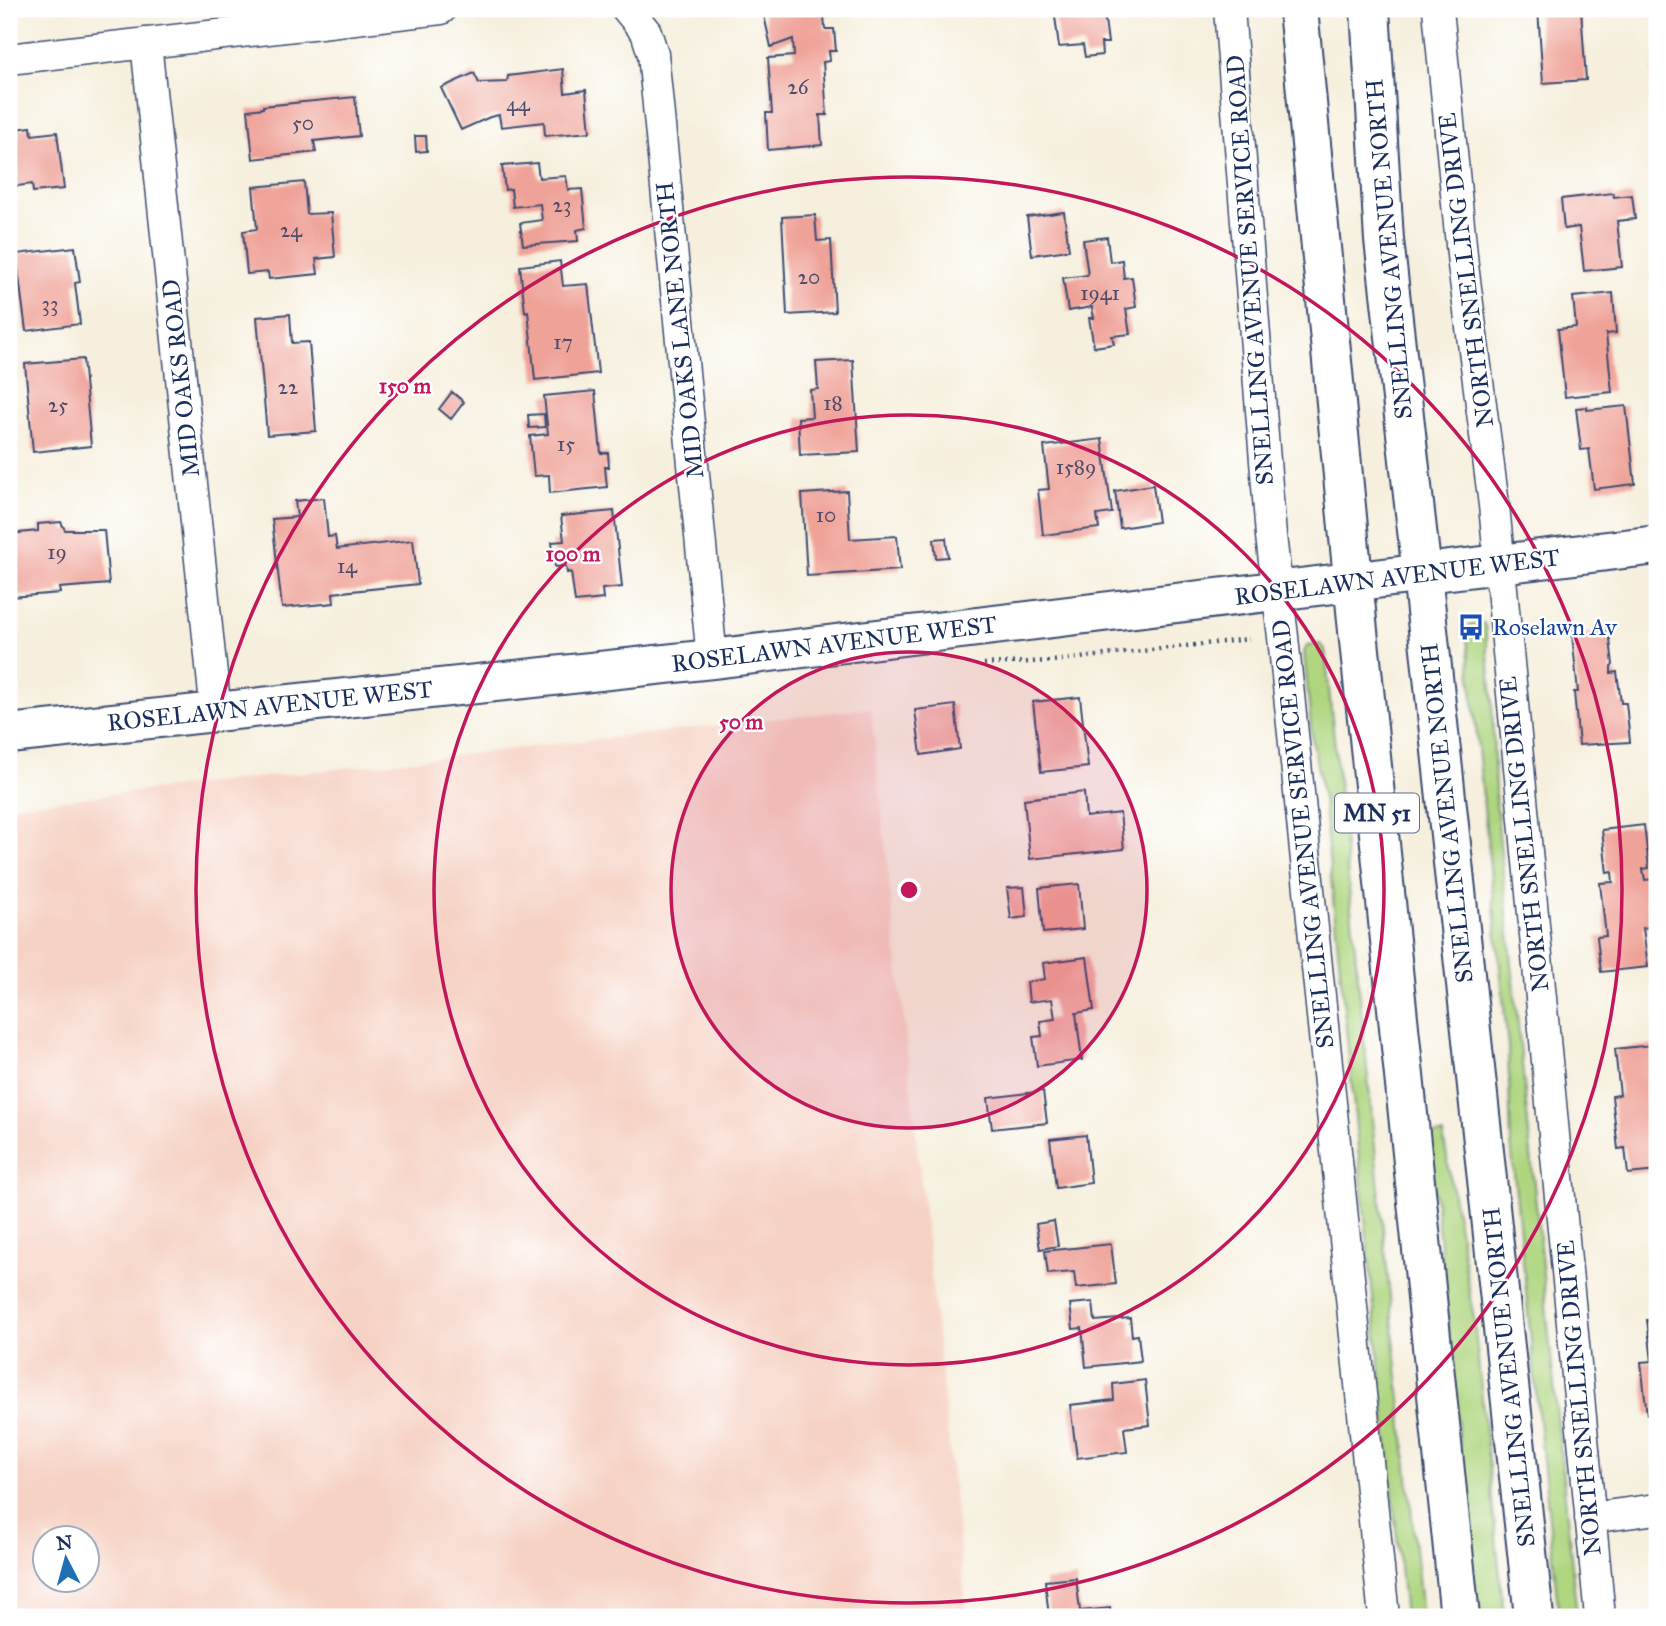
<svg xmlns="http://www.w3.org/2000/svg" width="1666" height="1626" font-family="'IM FELL Great Primer',serif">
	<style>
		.built { fill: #f6d2c4; fill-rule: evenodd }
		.green { fill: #afd57f; stroke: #65826e; stroke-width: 2 }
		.building { fill: #efa298 }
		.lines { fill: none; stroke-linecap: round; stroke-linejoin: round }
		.street-casing { stroke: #3c4c71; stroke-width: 33 }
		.secondary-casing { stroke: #3c4c71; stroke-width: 42 }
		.primary-casing { stroke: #3c4c71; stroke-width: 42 }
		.path { stroke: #3c4c71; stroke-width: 4.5; stroke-dasharray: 2 5; stroke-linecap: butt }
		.street { stroke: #fff; stroke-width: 30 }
		.secondary { stroke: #fff; stroke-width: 38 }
		.primary { stroke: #fff; stroke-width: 38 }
		.ring { fill: none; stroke: #c2185b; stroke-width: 3.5 }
		.labels { text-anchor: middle; stroke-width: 5; stroke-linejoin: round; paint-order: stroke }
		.number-label { font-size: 21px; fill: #504c6c }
		.shield { fill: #fff; stroke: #5f6d8e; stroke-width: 2 }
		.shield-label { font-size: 23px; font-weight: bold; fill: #1b2f5e }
		.street-label { font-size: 24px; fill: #1b2f5e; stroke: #fff }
		.transit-label { font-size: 24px; fill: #164399; stroke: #fff; text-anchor: start }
		.centre { fill: #c2185b; stroke: #fff; stroke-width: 3.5 }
		.ring-label { font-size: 21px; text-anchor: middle; font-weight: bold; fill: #c2185b; stroke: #fff; stroke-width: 5; stroke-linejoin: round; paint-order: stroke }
	</style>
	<rect width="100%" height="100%" fill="#fff"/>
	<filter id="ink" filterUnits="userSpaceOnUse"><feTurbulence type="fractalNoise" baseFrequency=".0143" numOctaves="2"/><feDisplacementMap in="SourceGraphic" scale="14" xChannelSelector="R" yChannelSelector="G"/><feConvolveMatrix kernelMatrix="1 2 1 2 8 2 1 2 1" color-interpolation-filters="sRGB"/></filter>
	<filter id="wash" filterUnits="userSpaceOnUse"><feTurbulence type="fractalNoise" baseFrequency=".00686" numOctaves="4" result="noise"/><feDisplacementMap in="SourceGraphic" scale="28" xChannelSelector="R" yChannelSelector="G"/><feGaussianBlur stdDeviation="1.57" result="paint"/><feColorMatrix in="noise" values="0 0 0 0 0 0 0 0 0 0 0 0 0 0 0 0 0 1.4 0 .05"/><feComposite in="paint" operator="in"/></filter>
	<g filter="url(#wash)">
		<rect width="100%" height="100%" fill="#f6efdd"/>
		<path class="built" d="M871 708 967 1617H9V806ZM46 1538H88V1580H46Z"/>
		<path class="green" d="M1483 623 1485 625 1492 696 1495 793 1577 1617H1559L1511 1144 1508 1047 1466 628 1469 625Z
			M1320 644 1325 649 1422 1617H1405L1323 798 1312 737 1304 652 1307 646Z
			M1443 1134 1474 1320 1504 1617H1477L1429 1135Z"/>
		<g id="blocks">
			<path class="building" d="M768 9H851L824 16 825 29H834L836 51H829L830 61 823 62 827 115H820L822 145 768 150 766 113H772L768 58 794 56 793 39 771 47 763 11Z
				M1054 9H1094L1095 14 1104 12 1108 43H1101L1102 55 1085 57 1083 45 1059 47Z
				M1538 9H1581L1586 80 1543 83Z
				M563 69 565 93 586 90 590 132 545 136 544 122 501 127 499 115 490 117 461 130 441 88 474 73 479 83 507 82 508 76Z
				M1652 69H1657V87H1653Z
				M355 97 359 136 314 141 316 152 253 159 248 110 263 108V106Z
				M31 127 32 135 57 132 64 189 33 192 32 184 9 187V130Z
				M415 136H426L427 151 416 152Z
				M537 163 539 178 566 176 568 190 582 189 586 228 577 230 578 241 523 245 520 223 542 220 540 204 513 207 511 189 505 190 502 166Z
				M304 182 307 214 331 213 335 257 316 259 318 274 269 279 268 272 247 274 243 231 257 229 253 187Z
				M1613 193 1614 197 1632 195 1635 219 1617 221 1622 267 1584 271 1579 227 1564 229 1561 199Z
				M1064 212 1069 250 1032 255 1027 217Z
				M815 215 817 241 831 240 835 312 787 315 782 217Z
				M1107 237 1110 262 1122 260 1124 278 1132 277 1136 307 1126 309 1130 334 1112 336 1114 344 1094 347 1089 318H1094L1092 307 1068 311 1063 278 1088 275 1083 240Z
				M75 247 80 282 75 283 80 324 26 331 16 254Z
				M560 261 563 286 588 284 598 373 535 380 528 311 525 312 520 266Z
				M1613 293 1616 333 1606 334 1612 392 1565 397 1558 329 1576 327 1573 297Z
				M290 314 292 343 309 342 316 431 267 435 257 317Z
				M83 359 91 446 33 452 25 364Z
				M853 360 859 452 800 455 798 418 812 417 810 390 818 389 816 362Z
				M595 391 601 453H608L609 467H605L607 487 550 493 549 475 534 476 530 436 548 434 544 396Z
				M452 392 464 402 451 419 439 409Z
				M1626 406 1635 484 1594 489 1589 449 1581 450 1576 408 1587 407V410Z
				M544 414 545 427 529 428 528 415Z
				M1102 439 1112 513 1097 515 1099 528 1043 535 1038 490 1049 489 1044 446Z
				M1153 485 1158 522 1120 528 1115 491Z
				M847 491 850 539 897 536 900 570 807 576 802 494Z
				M324 498 328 537 335 536 337 549 413 540 418 584 333 593 334 603 282 608 272 519 297 517 295 501Z
				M614 511 622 587 602 589 603 599 575 602 571 572 567 573 566 566 555 567 552 542 564 541 561 516Z
				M61 522 65 530H104L109 584 59 588 60 593 11 597 9 534 38 531V524Z
				M946 538 948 557 936 558 934 539Z
				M1609 631 1613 665 1611 666V673L1617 672 1621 703H1626L1630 742 1579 745 1574 692H1578L1572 635Z
				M1080 697 1088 767 1041 772 1033 702Z
				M955 705 960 749 921 755 915 710Z
				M1084 792 1086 817 1120 813 1124 849 1030 859 1024 799Z
				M1644 825 1649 868 1643 869 1645 880 1654 879 1657 905V917H1654L1655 926 1643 928 1648 967 1601 972 1597 937 1606 936 1600 883 1613 882 1612 872 1607 873 1602 830Z
				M1079 884 1083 929 1043 933 1039 888Z
				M1024 887 1027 917 1011 919 1007 888Z
				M1087 957 1094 1010 1076 1013 1082 1060 1037 1066 1033 1037 1042 1036 1040 1021 1055 1019 1052 999 1029 1002 1027 982 1045 979 1043 963Z
				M1652 1045 1657 1092V1171L1628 1174 1625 1148 1618 1149 1612 1096 1620 1095 1615 1049Z
				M1043 1091 1047 1123 992 1129 988 1098Z
				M1086 1135 1091 1183 1056 1188 1050 1139Z
				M1054 1221 1058 1246 1040 1249 1036 1224Z
				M1111 1244 1116 1284 1076 1288 1074 1272 1048 1274 1045 1251Z
				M1093 1302 1095 1321 1130 1318 1132 1336 1138 1335 1141 1361 1086 1367 1082 1328 1073 1329 1070 1304Z
				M1657 1319V1414L1647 1415 1641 1362 1652 1361 1647 1320Z
				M1145 1380 1150 1425 1124 1428 1127 1452 1077 1458 1070 1405 1114 1400 1113 1384Z
				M1076 1578 1080 1611 1110 1608 1111 1617H1049L1045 1581Z"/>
		</g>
	</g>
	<g filter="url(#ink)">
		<use href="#blocks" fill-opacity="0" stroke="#3c4c71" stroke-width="2"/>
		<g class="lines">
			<g class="street-casing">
				<path id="street" d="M627 9 646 32 653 54 712 659
					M1229 9 1271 536 1283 637 1384 1617
					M1438 9 1463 265 1494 505 1600 1617
					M146 43 216 713
					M9 59 441 9
					M1590 1518 1657 1509"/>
			</g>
			<g class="secondary-casing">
				<path id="secondary" d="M9 734 712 659 1657 545"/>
			</g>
			<g class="primary-casing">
				<path id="primary" d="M1298 9 1358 631 1460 1617
					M1370 9 1384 240 1422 574 1534 1617"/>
			</g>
			<path class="path" d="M984 664 1052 661 1249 639"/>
			<use href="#street" class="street"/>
			<use href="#secondary" class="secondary"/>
			<use href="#primary" class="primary"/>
		</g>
	</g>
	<circle cx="909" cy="890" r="238" fill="#c2185b" fill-opacity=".12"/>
	<g class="ring">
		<circle cx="909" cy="890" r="238"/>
		<circle cx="909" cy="890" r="475"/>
		<circle cx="909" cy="890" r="713"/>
	</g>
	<defs>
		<g id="bus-bare" transform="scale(2.1)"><path d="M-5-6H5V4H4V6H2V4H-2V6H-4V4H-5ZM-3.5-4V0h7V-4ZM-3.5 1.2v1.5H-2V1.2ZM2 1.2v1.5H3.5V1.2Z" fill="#1a4fb4" stroke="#fff" stroke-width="2.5" paint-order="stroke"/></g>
	</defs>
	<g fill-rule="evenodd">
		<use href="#bus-bare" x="1471" y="627"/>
	</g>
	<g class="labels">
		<g class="number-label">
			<text x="798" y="94">26</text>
			<text x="518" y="111">44</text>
			<text x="303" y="130">50</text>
			<text x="562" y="212">23</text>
			<text x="291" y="237">24</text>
			<text x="809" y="284">20</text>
			<text x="1100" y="300">1941</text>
			<text x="50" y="311">33</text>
			<text x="563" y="349">17</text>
			<text x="288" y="394">22</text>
			<text x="833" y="410">18</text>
			<text x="58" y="412">25</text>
			<text x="566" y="451">15</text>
			<text x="1076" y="474">1589</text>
			<text x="826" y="522">10</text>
			<text x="57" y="559">19</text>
			<text x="347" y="573">14</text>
		</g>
		<rect class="shield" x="1335" y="793.5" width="84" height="39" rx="5"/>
		<g class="shield-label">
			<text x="1377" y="821">MN 51</text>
		</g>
		<g class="street-label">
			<text transform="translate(1389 249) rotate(-95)" y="8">SNELLING AVENUE NORTH</text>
			<text transform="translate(1250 270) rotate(-94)" y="8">SNELLING AVENUE SERVICE ROAD</text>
			<text transform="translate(1466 270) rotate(-97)" y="8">NORTH SNELLING DRIVE</text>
			<text transform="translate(680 330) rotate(-96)" y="8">MID OAKS LANE NORTH</text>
			<text transform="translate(181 378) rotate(-96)" y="8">MID OAKS ROAD</text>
			<text transform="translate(1397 577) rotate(-7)" y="8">ROSELAWN AVENUE WEST</text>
			<text transform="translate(834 644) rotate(-7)" y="8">ROSELAWN AVENUE WEST</text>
			<text transform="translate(270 706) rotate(-6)" y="8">ROSELAWN AVENUE WEST</text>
			<text transform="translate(1447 813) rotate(-96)" y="8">SNELLING AVENUE NORTH</text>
			<text transform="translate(1303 834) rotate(-96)" y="8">SNELLING AVENUE SERVICE ROAD</text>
			<text transform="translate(1524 834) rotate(-96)" y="8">NORTH SNELLING DRIVE</text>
			<text transform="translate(1509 1377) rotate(-96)" y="8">SNELLING AVENUE NORTH</text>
			<text transform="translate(1579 1398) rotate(-95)" y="8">NORTH SNELLING DRIVE</text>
		</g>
		<g class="transit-label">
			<text x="1492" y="635">Roselawn Av</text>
		</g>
	</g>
	<circle cx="909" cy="890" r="10" class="centre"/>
	<g class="ring-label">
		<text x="405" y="393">150 m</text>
		<text x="573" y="561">100 m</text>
		<text x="741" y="729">50 m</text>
	</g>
	<rect width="1666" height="1626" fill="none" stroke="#fff" stroke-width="35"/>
	<g transform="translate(66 1559) rotate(354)"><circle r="33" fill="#ffffff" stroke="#a4acbf" stroke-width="2"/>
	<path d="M0-5L12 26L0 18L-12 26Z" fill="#1f6fb2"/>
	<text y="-10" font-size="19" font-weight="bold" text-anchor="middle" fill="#1b2f5e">N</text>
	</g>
</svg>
